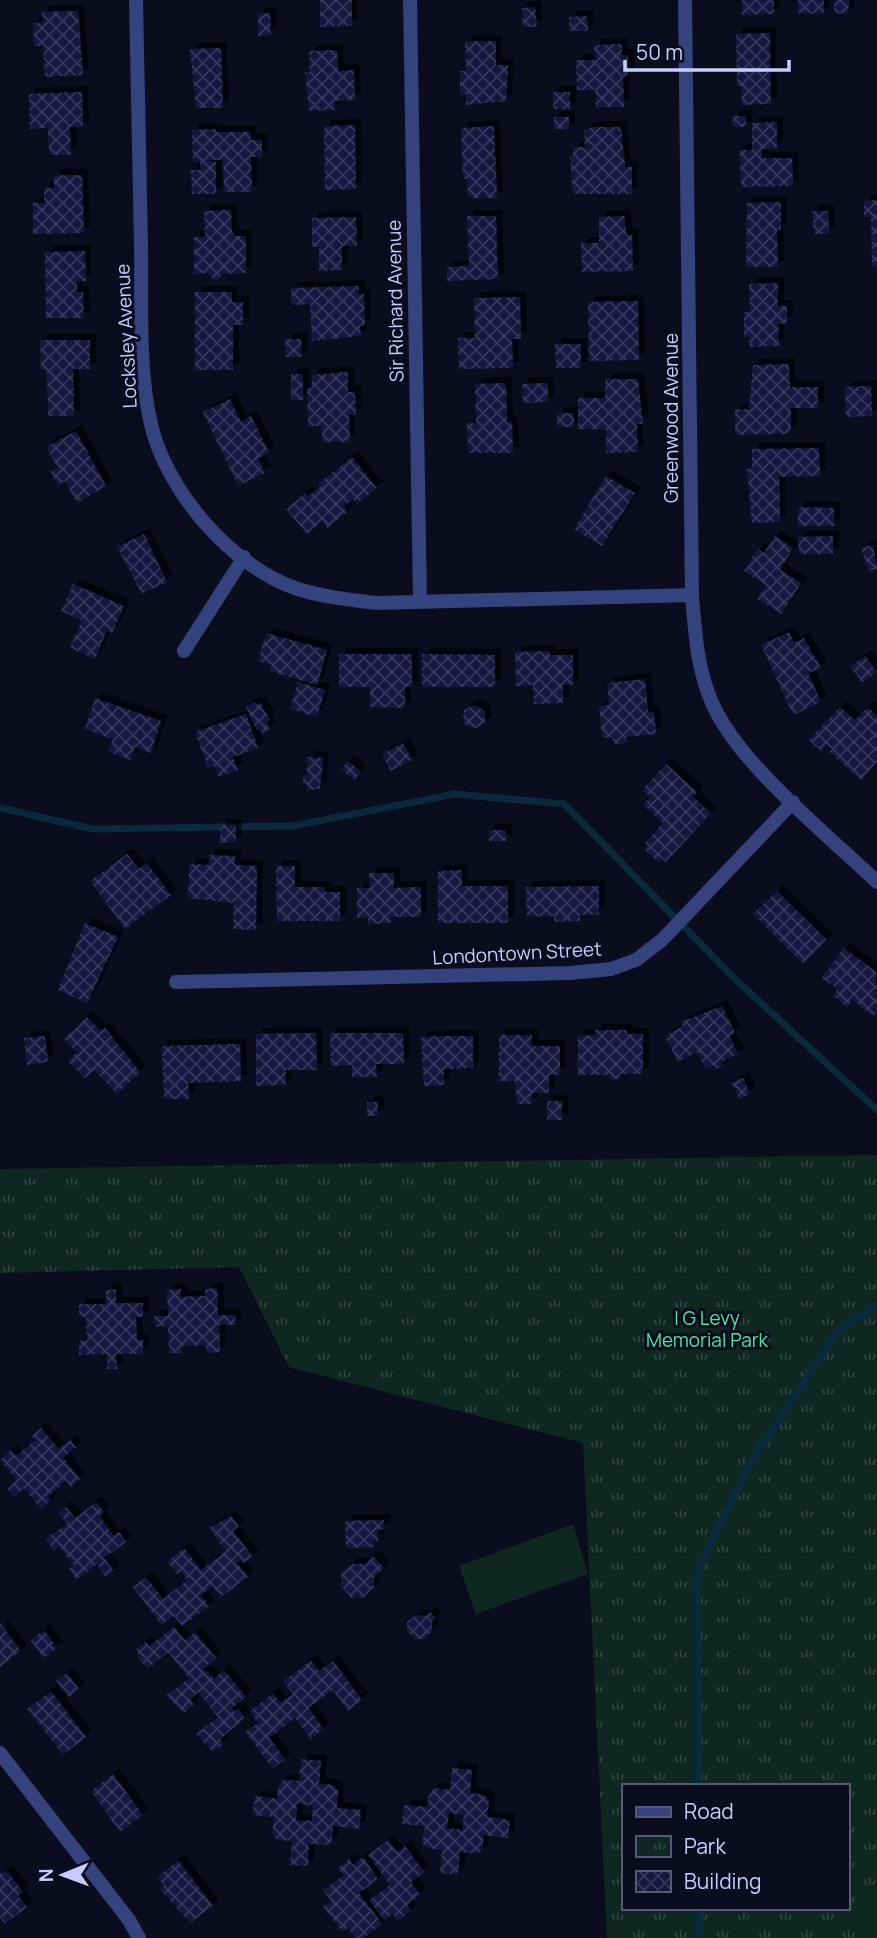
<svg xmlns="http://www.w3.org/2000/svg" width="877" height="1938" font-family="Manrope,sans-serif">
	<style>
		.park { fill: url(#park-tufts); fill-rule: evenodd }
		.pitch { fill: #0e2721 }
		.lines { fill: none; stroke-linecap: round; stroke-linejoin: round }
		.stream { stroke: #092a3e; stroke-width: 7 }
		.building { fill: url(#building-cross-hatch); fill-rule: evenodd; filter: url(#shadow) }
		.minor { stroke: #34427e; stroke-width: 14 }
		.labels { text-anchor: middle; stroke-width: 6; stroke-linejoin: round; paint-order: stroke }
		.street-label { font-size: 19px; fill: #c7ceff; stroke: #0b0c1d }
		.park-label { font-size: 19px; fill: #50e29b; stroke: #0b0c1d }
	</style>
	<defs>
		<pattern id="park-tufts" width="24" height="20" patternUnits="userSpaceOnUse" patternTransform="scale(1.75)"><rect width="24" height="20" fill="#0e2721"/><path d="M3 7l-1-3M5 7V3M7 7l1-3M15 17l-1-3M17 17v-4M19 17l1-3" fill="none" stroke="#304542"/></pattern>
		<pattern id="building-cross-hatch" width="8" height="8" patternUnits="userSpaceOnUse" patternTransform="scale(1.75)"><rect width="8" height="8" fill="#16173f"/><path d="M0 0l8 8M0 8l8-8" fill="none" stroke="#36385c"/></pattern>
		<filter id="shadow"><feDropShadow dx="6" dy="-6" stdDeviation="0" flood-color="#0009"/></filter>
	</defs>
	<rect width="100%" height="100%" fill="#0b0c1d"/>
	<path class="park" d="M877 1155V1938H607L583 1443 289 1367 239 1267 0 1273V1169ZM623 1786H847V1908H623Z"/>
	<path class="pitch" d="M573 1524 588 1574 476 1614 459 1566Z
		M860 1901H877V1938H860Z"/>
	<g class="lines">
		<path class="stream" d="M0 808 93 829 293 826 455 794 564 804 736 980 877 1110
			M698 1786 697 1572 751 1462 838 1331 877 1305
			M699 1908V1938"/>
	</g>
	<path class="building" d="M320 0H352V26L320 27Z
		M742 0H774V14L742 15Z
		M798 0H824V14L798 13Z
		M834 0H849L848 14 834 13Z
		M535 7 537 27H523L522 8Z
		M78 11 83 75 45 77 43 46H34L33 23H43L42 12Z
		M270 13 271 35 258 36V14Z
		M587 16 588 31H569V17Z
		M770 33 771 104 742 105 741 86H737L736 34Z
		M465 41H496V65H508L506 101 466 105V94L460 95V71H466Z
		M622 44V55H628V76L623 77 624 107H596L595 90H577L576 60H595L594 45Z
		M221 48 223 108H196L190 49Z
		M337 50 338 71 354 70 355 100 335 101V110L309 111 305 72H310L309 51Z
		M82 92 83 127H70L71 155H49L48 128 30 129 29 94Z
		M553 92H570V109H553Z
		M733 116H746V127H733Z
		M554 117H569V129H554Z
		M777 122V148L762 149V158H792L793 186 741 187 740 150H752V123Z
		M355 125 356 189 325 190 324 126Z
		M494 126 497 198H468L467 179H463L461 128Z
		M593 127H621L625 167H632V194H573L570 157H573V147H585L584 130Z
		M216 129V132H250L251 140H262V157H251L252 192H224L223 160H208L216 162V194H192L191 170H201L200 161H193L192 130Z
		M54 175H82L84 233 33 234V203H44V188H54Z
		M877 200V266H872L871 217H864V201Z
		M781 202V230H777L778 267H746L747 203Z
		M231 210 232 232 235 236H246V273L222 274 218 280H213L209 273 194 274V237H205L204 211Z
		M812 211H828L829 234H814Z
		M467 216H496L498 279 447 281V267L469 266Z
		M624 216 627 235H632L633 271 582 272 581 243H599V217Z
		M356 217 357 246H342V270L319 271V247H312V218Z
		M85 251 86 281H77V292H83L84 318H46L45 252Z
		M778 283V306H787V323L778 324 779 346 750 347 749 336 744 337V312H750L749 284Z
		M359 286V294H364L365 326H360L361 336 312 341 310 304 292 305 291 288Z
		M195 292H232V302H243V325H233V370H195Z
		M520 297 521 339H512L513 368 459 369 458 338H475L474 298Z
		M638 301 639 360 589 361 588 302Z
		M285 339H301L302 357H286Z
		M40 340H90V369H73L74 416H48L47 370H41Z
		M555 344H581V368H556Z
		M789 364 790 387H818V408H791V431L785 434 735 435V409H749L753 365Z
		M348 372V392H355L356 415H349L350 442H322V426H308L307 388H312V375Z
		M291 374H303V400H291Z
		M605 379H638L643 424H637L638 452 606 453V429H578V398H605Z
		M506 383 507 422H512L513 453H468L467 423H476L475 384Z
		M548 383V402L523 403 522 384Z
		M871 386 872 416 846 417 845 387Z
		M230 399 241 422 251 416 269 453 258 458 265 473 238 486 203 412Z
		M557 413H574V427H557Z
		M76 431 106 486 77 503 65 481 58 486 50 472 58 468 46 447Z
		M819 448 820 476 779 477 780 522 752 523 747 469H752V449Z
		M352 457 377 488 357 504 353 499 343 507 347 512 327 528 322 521 307 534 286 509 306 493 308 496 320 487 318 484Z
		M606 476 635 493 602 546 574 529Z
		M798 507 834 508V526H798Z
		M144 534 167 582 142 594 117 547Z
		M775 536 793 548 780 570 801 583 782 614 757 599 766 585 744 571 758 549 764 553Z
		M833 536V554H799L798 537Z
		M873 545 877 569 869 571 861 548Z
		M73 584 124 606 112 633 107 630 95 659 70 648 82 620 61 611Z
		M789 632 794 643 804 638 821 668 808 673 821 702 793 715 761 645Z
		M266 633 327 650 317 685 270 671 272 665 258 661Z
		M550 651V655H573V685H563V703L534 704 533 685 516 686 515 652Z
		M339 654H412V687H405V708L370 707V687H339Z
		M422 654 495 655V687H422Z
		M865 656 877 672 862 682 850 666Z
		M645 679 648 713 654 712 656 734 626 737 627 743 615 744 612 737 602 738 599 706 609 705 607 683Z
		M298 682 325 690 317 717 290 709Z
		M95 698 161 721 151 753 135 747 131 760 108 752 113 739 85 729Z
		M255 702 256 705 260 703 270 720 266 722 270 729 262 734 260 729 257 731 246 707Z
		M474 705 485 711V723L474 729 463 723 464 710Z
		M840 707 855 720 868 707 877 716V762L861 780 829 752 832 749 827 745 821 751 809 740Z
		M246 714 258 748 233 757 238 770 218 777 214 766 208 768 195 732Z
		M403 743 412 760 391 771 382 754Z
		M307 757 323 758 320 789 307 790V784H303V775H307Z
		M348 761 361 772 354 780 341 769Z
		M666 764 697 792 693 797 711 813 666 862 662 859 659 863 645 850 648 846 645 843 663 823 643 805 650 797 642 790Z
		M220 825H236V842L220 843Z
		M489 830H506V841H489Z
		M127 854 139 869 147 863 171 895 125 929 90 881Z
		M209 855 235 856V865L257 866 256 930 233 929 234 903 188 898 189 864 209 865Z
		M276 866H295V887H325V892H340V921H277Z
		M462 870V886H508V923H438V871Z
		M369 873H394V888L421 887V917H391V923L368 924V918H357V888H370Z
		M599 886V915H580V921L554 922V916L527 917 526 887Z
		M777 891 827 940 803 964 753 914Z
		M85 923 118 937 87 1003 58 990Z
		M844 948 876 972 877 1012 873 1016 852 1000 847 1007 833 996 838 989 822 978Z
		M722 1006 735 1033 729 1036 738 1054 721 1062 723 1066 716 1069 714 1065 706 1069 697 1052 678 1062 665 1036 683 1026 681 1022Z
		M87 1017 101 1031 105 1028 140 1072 117 1094 94 1070 85 1078 68 1061 77 1052 64 1039Z
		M595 1030H627V1034H643V1074H620V1079H610V1075H578V1036L595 1035Z
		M316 1033 317 1070H286V1085L256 1086V1034Z
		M330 1033H403L404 1064H376L377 1077H352V1065L331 1066Z
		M499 1035H532V1046H560V1075H549V1093H532V1104H517L515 1081H499Z
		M45 1036 48 1062 27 1065 24 1038Z
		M449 1036H473V1068L444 1069V1085L424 1086 421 1037Z
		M240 1044 241 1081 188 1083 189 1099H164L162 1046Z
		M743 1078 750 1094 739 1099 732 1083Z
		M547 1101H562V1120H547Z
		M367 1102H378V1116H367Z
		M217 1288 218 1315H235L236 1325H219L220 1352 207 1353 206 1345 182 1346V1353H169L168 1326 155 1327 154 1316H168L167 1290 181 1289V1297L205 1296V1289Z
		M116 1289V1303H143V1317H136L137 1340H143V1354H116L117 1369H107V1354L79 1355V1341H87L86 1317H79V1304H106V1290Z
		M41 1428 59 1449 70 1440 76 1447 63 1458 80 1479 71 1487 66 1481 48 1496 51 1500 41 1509 24 1488 14 1497 7 1489 17 1480 0 1460 11 1450 16 1456 35 1440 32 1436Z
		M96 1502 104 1512 99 1516 114 1536 119 1532 126 1542 104 1558 114 1571 106 1577 97 1564 76 1580 69 1569 74 1566 59 1546 54 1551 45 1539 67 1523 58 1512 66 1507 75 1518Z
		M231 1516 239 1526 233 1531 253 1557 243 1563 241 1560 237 1563 248 1577 221 1597 212 1586 201 1595 209 1606 182 1626 174 1616 161 1625 133 1587 146 1577 163 1599 187 1580 181 1572 177 1574 168 1563 172 1557 184 1548 201 1570 226 1551 209 1528Z
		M384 1520V1529L378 1530V1541H373V1547L346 1548 345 1521Z
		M373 1556 384 1568 374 1577V1587L363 1598H351L341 1586V1574L352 1564H365Z
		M430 1612 436 1618 432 1622V1631L424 1639H415L407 1631V1622L416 1615 426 1616Z
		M0 1623 21 1651 0 1667Z
		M174 1627 185 1640 195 1632 216 1658 203 1670 205 1673 207 1671 214 1679 224 1670 246 1697 232 1708 235 1712 238 1709 245 1718 220 1739 224 1744 213 1752 196 1734 218 1717 198 1692 190 1699 194 1704 184 1713 166 1696 189 1678 168 1652 148 1669 137 1657 139 1655 136 1650 146 1642 149 1646Z
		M44 1630 57 1648 44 1658 30 1640Z
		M311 1660 319 1671 333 1661 362 1700 348 1711 333 1690 308 1708 324 1729 311 1739 295 1718 269 1738 285 1759 273 1769 245 1732 258 1723 250 1711 273 1693 280 1703 293 1694 283 1681Z
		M67 1673 79 1689 69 1697 56 1681Z
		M51 1691 86 1737 63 1755 27 1709Z
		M301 1759 321 1761 319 1784 333 1785 338 1791 337 1808 361 1810 359 1829 333 1826 332 1841 327 1845 309 1844 308 1866 290 1865 292 1841 277 1840 272 1834 274 1817 252 1815 255 1796 277 1799 279 1784 284 1780 299 1781ZM297 1804 313 1806 312 1821 296 1820Z
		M452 1768 472 1770 470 1793 484 1795 489 1801 487 1817 510 1820 508 1838 484 1835 482 1850 477 1854 460 1852 458 1875 440 1873 442 1850 427 1848 422 1843 425 1826 402 1824 404 1805 427 1807 429 1794 434 1788 450 1790ZM449 1813 464 1815 462 1830 447 1828Z
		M113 1774 143 1815 120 1832 91 1791Z
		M388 1840 397 1852 405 1846 424 1872 411 1882 420 1895 407 1905 411 1911 398 1921 393 1914 384 1920 369 1900 390 1885 368 1855Z
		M363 1857 378 1879 359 1893 382 1924 363 1938H356L348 1928 342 1932 323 1907 331 1901 323 1890 344 1875 338 1868 349 1859 353 1865Z
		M178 1860 213 1906 190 1923 160 1889 164 1886 157 1877Z
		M0 1871 2 1874 7 1871 23 1892 18 1895 27 1907 5 1924 0 1917Z"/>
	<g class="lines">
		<path class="minor" d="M136 0C138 82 139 163 141 245 142 302 138 363 150 420 164 489 231 567 298 589 323 597 351 600 377 603L692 595
			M410 0 420 601
			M685 0 692 595C695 632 697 670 713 705 740 765 828 835 877 882
			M184 651 244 557
			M176 982 570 973 611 969 636 960 662 940 793 802
			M0 1753 129 1920 139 1938"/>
	</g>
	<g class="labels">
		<g class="street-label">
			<text transform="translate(395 301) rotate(-91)" y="7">Sir Richard Avenue</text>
			<text transform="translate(126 336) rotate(-93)" y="7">Locksley Avenue</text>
			<text transform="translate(671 418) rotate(-90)" y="7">Greenwood Avenue</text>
			<text transform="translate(517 953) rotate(-3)" y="7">Londontown Street</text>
		</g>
		<g class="park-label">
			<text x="707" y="1325">I G Levy<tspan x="707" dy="22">Memorial Park</tspan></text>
		</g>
	</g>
	<rect x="622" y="1784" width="228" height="126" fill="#0b0c1d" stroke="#565a77" stroke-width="2"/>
	<rect x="636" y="1807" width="35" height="10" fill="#34427e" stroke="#565a77" stroke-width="2"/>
	<text x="684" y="1819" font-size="21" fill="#c7ceff">Road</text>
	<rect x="636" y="1836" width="35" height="21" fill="url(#park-tufts)" stroke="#565a77" stroke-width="2"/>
	<text x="684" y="1854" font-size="21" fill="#c7ceff">Park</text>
	<rect x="636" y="1871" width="35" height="21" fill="url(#building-cross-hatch)" stroke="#565a77" stroke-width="2"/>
	<text x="684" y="1889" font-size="21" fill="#c7ceff">Building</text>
	<g transform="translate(63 1875) rotate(269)" stroke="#0b0c1d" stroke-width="5" paint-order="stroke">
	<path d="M0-5L12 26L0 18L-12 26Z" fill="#c7ceff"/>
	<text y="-10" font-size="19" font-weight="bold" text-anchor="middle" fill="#c7ceff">N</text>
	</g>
	<path d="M625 60v10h164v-10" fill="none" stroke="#c7ceff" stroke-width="3.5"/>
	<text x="636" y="60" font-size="21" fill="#c7ceff" stroke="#0b0c1d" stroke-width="5" paint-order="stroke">50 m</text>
</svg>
